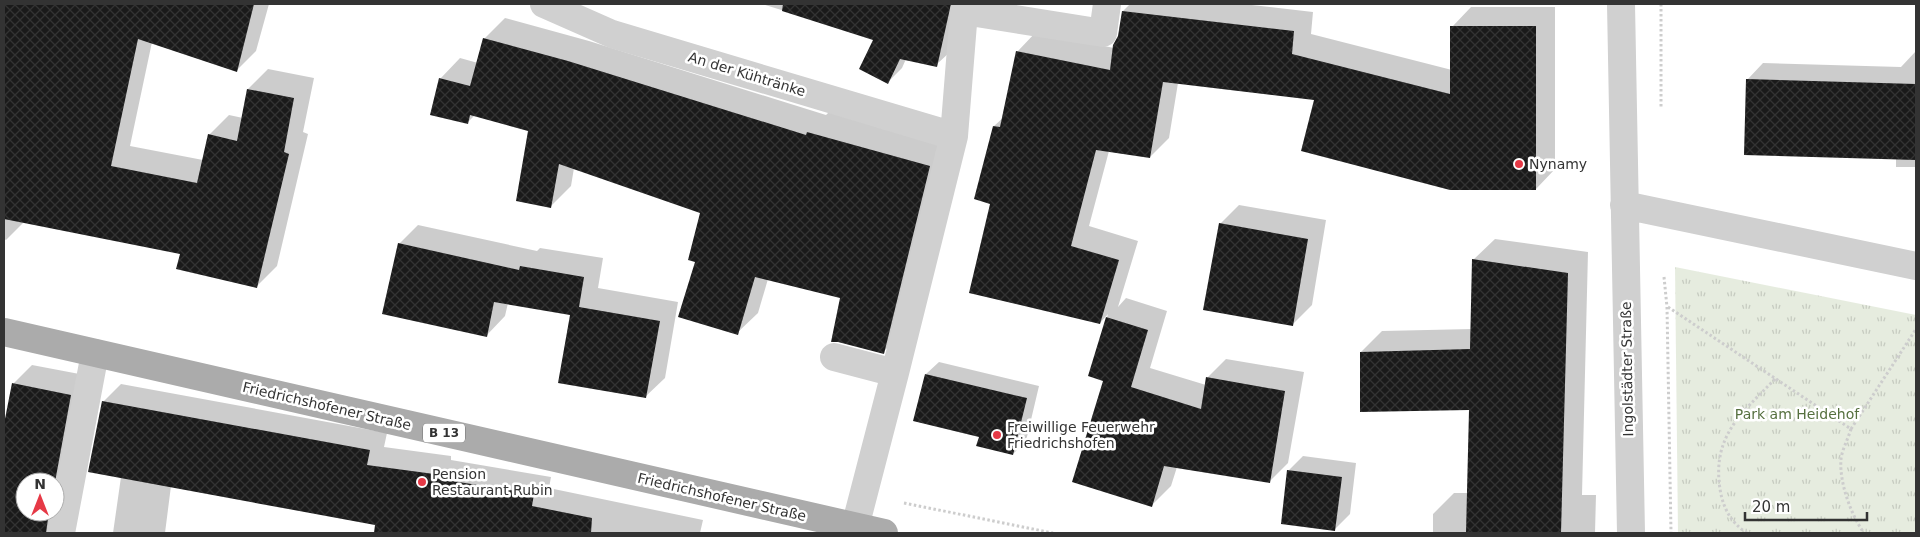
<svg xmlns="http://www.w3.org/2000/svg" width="1920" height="537" font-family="'DejaVu Sans',sans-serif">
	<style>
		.park { fill: url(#park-tufts) }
		.shadow { fill: #0003; fill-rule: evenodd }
		.building { fill: url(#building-cross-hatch) }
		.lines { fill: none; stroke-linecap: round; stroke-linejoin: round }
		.path { stroke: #cdcdcd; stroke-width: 3; stroke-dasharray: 2.5 2.5; stroke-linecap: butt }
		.minor { stroke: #d0d0d0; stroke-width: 28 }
		.major { stroke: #ababab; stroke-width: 28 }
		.poi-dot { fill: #e63946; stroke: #fff; stroke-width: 2 }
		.labels { text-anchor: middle; stroke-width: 5; stroke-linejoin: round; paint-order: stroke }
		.shield { fill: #fff; stroke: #707070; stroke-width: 1 }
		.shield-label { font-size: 12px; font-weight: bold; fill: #333 }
		.street-label { font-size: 14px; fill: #333; stroke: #fff }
		.poi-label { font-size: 14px; fill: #333; stroke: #fff; text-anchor: start }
		.park-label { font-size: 14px; fill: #56703f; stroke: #fff }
	</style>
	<defs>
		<pattern id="park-tufts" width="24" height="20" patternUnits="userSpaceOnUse" patternTransform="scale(1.25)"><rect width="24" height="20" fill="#e6ecdf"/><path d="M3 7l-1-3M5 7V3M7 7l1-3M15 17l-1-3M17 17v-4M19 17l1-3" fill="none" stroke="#c6cbc0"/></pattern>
		<pattern id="building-cross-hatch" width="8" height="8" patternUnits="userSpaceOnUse" patternTransform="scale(1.25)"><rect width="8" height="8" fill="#1a1a1a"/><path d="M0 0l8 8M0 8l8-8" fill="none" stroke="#333"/></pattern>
	</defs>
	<rect width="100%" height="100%" fill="#fff"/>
	<path class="park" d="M1675 267 1916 315V533H1678Z"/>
	<path class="shadow" d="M4 4H269L256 51 236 71 152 42 130 146 203 160 209 135 229 115 243 118 248 89 268 69 314 78 303 132 308 134 277 266 257 286 182 253 24 222 6 240 4 239Z
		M762 4H961L951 51 936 65 906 59 902 68 888 82 875 39Z
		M1130 4H1243L1313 12 1311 34 1452 70V27L1471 7H1555V169L1536 189 1316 99 1178 83 1169 138 1150 157 1109 151 1089 226 1138 241 1118 307 1126 298 1167 311 1150 368 1206 385 1207 378 1226 359 1304 372 1288 463 1269 482 1177 467 1171 486 1152 505 1104 380 1089 375 1108 314 1100 323 991 203 994 126 1004 117 1017 52 1036 32 1114 48 1120 36 1123 11Z
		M505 18 589 41 826 115 829 112 950 146 904 332 883 352 842 297 768 279 758 313 737 333 696 262 701 212 574 168 571 186 551 206 530 130 475 115 467 123 440 79 460 58 478 63 484 39Z
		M1916 51V167H1896V158L1747 80 1763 63 1901 67Z
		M1239 205 1326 220 1312 305 1292 325 1220 224Z
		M418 225 537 251 540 248 603 258 598 288 678 302 665 378 645 397 572 314 508 303 505 316 486 336 399 244Z
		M1495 239 1588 252 1582 495H1596L1595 533H1433V514L1454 493H1468L1470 409 1361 352 1382 331 1472 329 1473 260Z
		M939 362 1039 386 1026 441 1013 454 980 436 926 374Z
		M32 365 90 376 61 533H4V431L13 384ZM25 482H55V512H25Z
		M121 384 387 433 384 447 451 456V460L551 477 549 488 703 520 700 533H375L377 524 171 486 165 533H113L121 477 103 402Z
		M1303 456 1356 463 1350 514 1335 529 1288 471Z"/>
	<path class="building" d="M4 4H254L237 72 138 39 111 166 197 183 208 134 237 141 247 89 294 98 284 152 289 154 257 288 176 269 180 254 4 219Z
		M783 4H951L937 67 900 59 888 84 859 69 873 40 782 11Z
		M1122 11 1294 31 1292 54 1450 94V26H1536V190H1450L1301 151 1314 100 1163 82 1150 158 1096 150 1071 246 1119 260 1100 324 969 293 990 204 974 199 993 126 1000 127 1016 51 1110 70 1113 45 1118 36Z
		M483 38 568 61 806 135 807 132 930 166 884 354 838 342H831L840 298 755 277 738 335 678 317 695 262 688 260 700 213 559 164 551 208 516 201 528 131 470 115 468 124 430 115 439 78 470 86Z
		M1746 79 1916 84V160L1744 155Z
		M1219 223 1308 239 1293 326 1203 310Z
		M398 243 519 270 520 266 584 277 579 307 660 321 646 398 558 383 570 315 494 302 487 337 382 314Z
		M1472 259 1568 273 1561 533H1466L1469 410 1360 412V352L1470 349Z
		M1106 317 1148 330 1131 387 1201 409 1206 377 1285 391 1270 483 1164 466 1152 507 1072 482 1103 381 1088 376Z
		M925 374 1027 398 1013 455 976 446 979 437 913 421Z
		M12 383 71 395 55 482H25V512H49L46 533H4V424Z
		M102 401 370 450 367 465 434 474V478L534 494 532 506 592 518 591 533H374L375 525 88 472Z
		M1287 470 1342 477 1335 531 1281 524Z"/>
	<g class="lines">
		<path class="path" d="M1661 4V108
			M1664 277 1667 307 1671 533
			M1668 307 1851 429 1916 329
			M1851 429C1848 439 1842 450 1841 459 1839 482 1851 515 1864 533
			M904 503 1053 533
			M1747 533C1731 523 1723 508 1720 489 1712 436 1741 414 1775 379"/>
		<path class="minor" d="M544 4 612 34 954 136
			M1621 4 1631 533
			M1624 205 1916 266
			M834 357 895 373
			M855 527 895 373 954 136 964 11 1103 33 1107 4
			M61 533 95 353"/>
		<path class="major" d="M4 332 884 533"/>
	</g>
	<g class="poi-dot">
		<circle cx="1519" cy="164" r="5"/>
		<circle cx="997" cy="435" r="5"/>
		<circle cx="422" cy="482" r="5"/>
	</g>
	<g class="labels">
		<rect class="shield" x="423" y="423.5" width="42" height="19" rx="4"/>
		<g class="shield-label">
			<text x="444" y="437">B 13</text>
		</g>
		<g class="street-label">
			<text transform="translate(747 74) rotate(17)" y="5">An der Kühtränke</text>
			<text transform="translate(1627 369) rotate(-91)" y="5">Ingolstädter Straße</text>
			<text transform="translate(327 406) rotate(13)" y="5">Friedrichshofener Straße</text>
			<text transform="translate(722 497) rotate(13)" y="5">Friedrichshofener Straße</text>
		</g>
		<g class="poi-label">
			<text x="1529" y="169">Nynamy</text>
			<text x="1007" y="432">Freiwillige Feuerwehr<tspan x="1007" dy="16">Friedrichshofen</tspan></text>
			<text x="432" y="479">Pension<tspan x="432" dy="16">Restaurant Rubin</tspan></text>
		</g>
		<g class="park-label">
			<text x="1797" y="419">Park am Heidehof</text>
		</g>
	</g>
	<rect width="1920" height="537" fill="none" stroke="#333333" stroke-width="10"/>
	<g transform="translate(40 497)"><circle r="24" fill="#ffffff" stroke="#adadad"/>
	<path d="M0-4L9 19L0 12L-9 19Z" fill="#e63946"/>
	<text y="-8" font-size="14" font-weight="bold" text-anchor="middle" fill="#333333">N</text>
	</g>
	<path d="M1745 512v8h122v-8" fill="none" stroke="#333333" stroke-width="2.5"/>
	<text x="1752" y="512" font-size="15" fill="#333333" stroke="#ffffff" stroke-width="4" paint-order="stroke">20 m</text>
</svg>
